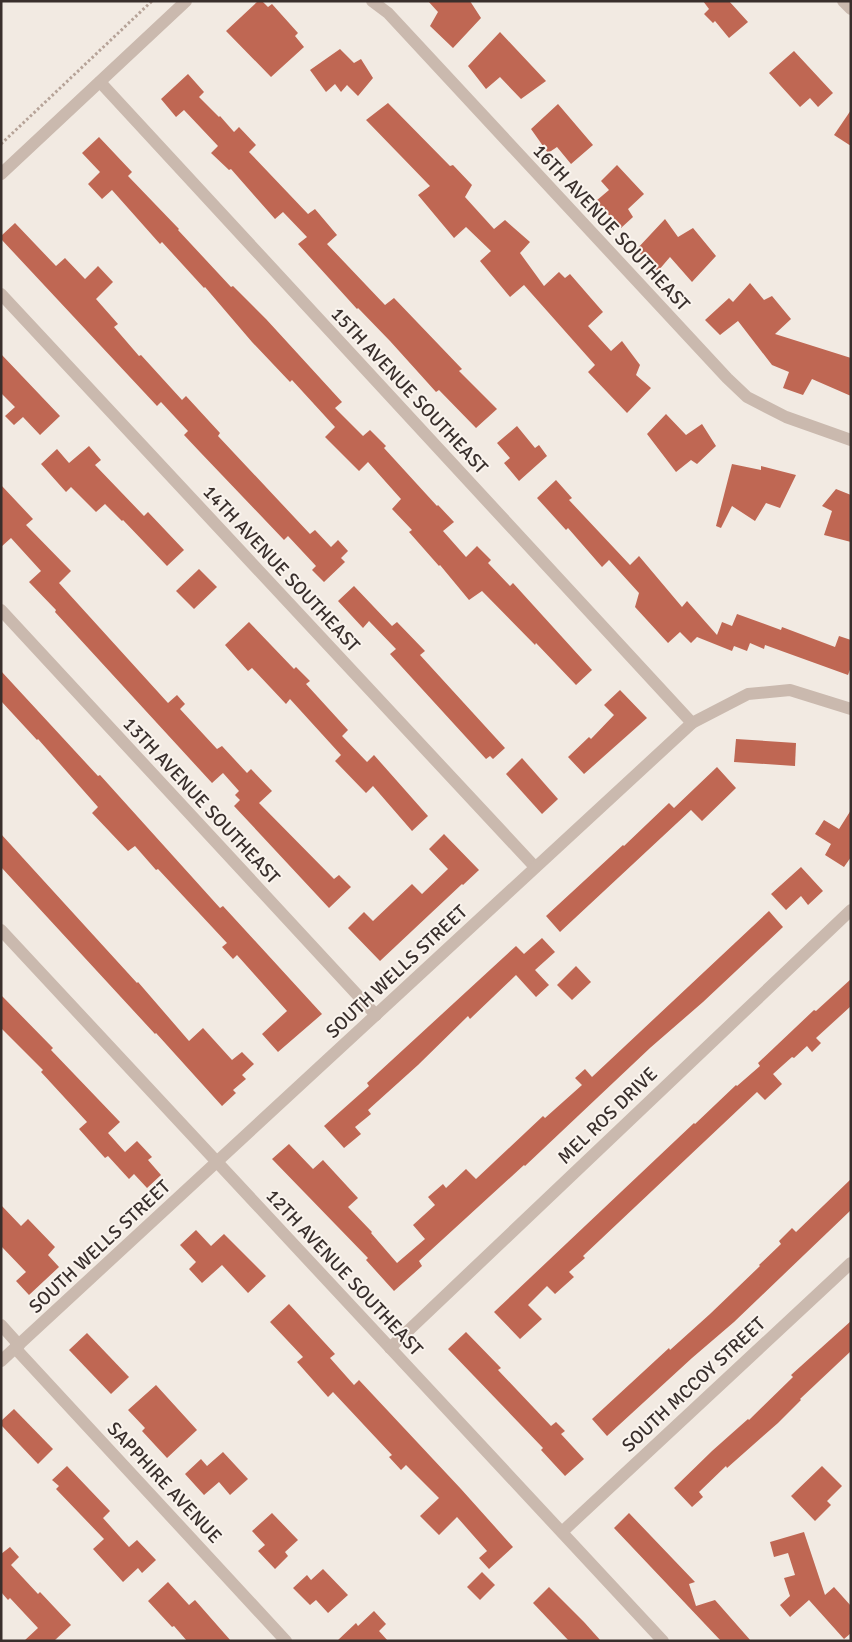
<svg xmlns="http://www.w3.org/2000/svg" width="852" height="1642" font-family="Signika,sans-serif">
	<style>
		.building { fill: #bf6753 }
		.lines { fill: none; stroke-linecap: round; stroke-linejoin: round }
		.path { stroke: #b6a398; stroke-width: 3; stroke-dasharray: 2.5 2.5; stroke-linecap: butt }
		.minor { stroke: #cab9ae; stroke-width: 12 }
		.tertiary { stroke: #cab9ae; stroke-width: 12 }
		.labels { text-anchor: middle; stroke-width: 4; stroke-linejoin: round; paint-order: stroke }
		.street-label { font-size: 19px; fill: #392f2c; stroke: #faf4ee }
	</style>
	<rect width="100%" height="100%" fill="#f2eae2"/>
	<g class="building">
		<path d="M258 1H262L268 7 272 4 298 33 295 36 304 47 271 77 226 31Z"/>
		<path d="M428 1H470L481 18 453 48 430 26 438 12Z"/>
		<path d="M703 1H729L748 22 729 38 715 21 713 23 704 14 709 9Z"/>
		<path d="M500 32 546 81 521 99 500 77 486 89 468 66Z"/>
		<path d="M340 49 354 63 361 59 373 78 358 96 347 85 341 92 335 84 326 92 310 70Z"/>
		<path d="M794 51 833 93 818 107 810 98 800 107 769 73Z"/>
		<path d="M188 74 204 92 199 97 219 117 220 116 234 132 239 127 256 145 249 152 308 214 315 209 337 235 327 244 385 305 394 298 462 369 459 371 497 409 476 428 439 390 436 392 390 341 358 308 357 309 298 244 307 237 283 212 275 219 231 169 229 170 211 153 218 146 184 110 176 117 161 99Z"/>
		<path d="M388 103 450 166 453 165 472 185 465 197 494 229 505 220 530 242 520 253 544 286 559 272 565 278 570 274 603 312 588 326 611 351 622 341 640 365 636 375 651 388 627 413 588 372 595 365 524 285 510 297 480 261 491 251 466 227 454 238 418 195 430 186 366 120Z"/>
		<path d="M558 104 593 145 571 164 557 147 548 153 531 129Z"/>
		<path d="M851 110V146L834 135Z"/>
		<path d="M99 137 132 172 128 176 179 229 178 230 231 287 233 286 266 319 342 402 335 408 363 436 370 430 386 446 384 448 437 506 438 505 454 522 443 531 466 557 477 546 491 560 488 563 510 586 513 583 592 670 576 685 536 643 535 645 482 591 469 600 440 565 439 566 409 532 412 530 392 509 401 499 368 462 359 471 325 437 335 427 292 380 290 382 252 342 205 287 204 288 162 242 160 244 112 190 102 199 88 184 100 172 82 153Z"/>
		<path d="M617 165 644 194 628 209 633 217 621 228 596 201 609 190 601 181Z"/>
		<path d="M665 219 678 237 693 228 716 256 692 282 670 257 658 271 636 250Z"/>
		<path d="M15 223 56 266 65 258 85 279 98 266 113 282 96 299 118 324 114 327 139 356 141 355 182 400 186 396 220 433 218 436 310 534 315 530 331 547 338 540 348 551 341 558 345 562 324 582 312 570 316 566 288 536 284 540 200 452 184 435 188 431 161 402 157 406 1 239V236Z"/>
		<path d="M750 283 764 300 772 296 791 319 775 334 851 358V396L812 379 803 395 783 388 789 372 772 365 738 321 720 335 705 320 729 298 733 302Z"/>
		<path d="M1 354 60 416 40 435 23 417 14 425 5 416 15 407 1 393Z"/>
		<path d="M666 414 686 435 702 424 716 446 697 464 691 460 676 472 647 434Z"/>
		<path d="M517 426 535 448 539 445 547 456 519 481 504 463 510 458 497 443Z"/>
		<path d="M89 446 101 460 95 465 144 516 148 512 184 550 167 566 123 520 122 521 105 504 96 512 71 487 66 492 41 464 57 449 69 463Z"/>
		<path d="M732 464 761 470V466L796 475 780 508 766 503 755 521 732 506 721 528 716 526Z"/>
		<path d="M556 480 572 498 569 500 630 565 639 556 682 607 687 601 717 635 722 622 732 626 737 614 781 630 782 627 835 647 839 636 851 640V667L848 675 765 645 764 649 750 643 747 651 734 646 732 651 697 637 691 643 680 632 668 643 635 607 639 593 609 560 602 567 568 528 566 530 537 498Z"/>
		<path d="M1 485 33 519 26 525 71 571 59 583 168 703 177 695 185 704 180 709 217 749 222 746 247 773 251 769 272 791 259 803 334 879 339 875 351 887 329 908 234 806 240 800 235 795 239 791 223 773 212 783 55 612 56 610 29 582 41 571 11 538 1 547Z"/>
		<path d="M836 489 851 495V542L824 535 832 511 822 506Z"/>
		<path d="M199 569 217 587 194 609 176 591Z"/>
		<path d="M354 586 392 626 397 622 425 651 420 655 505 748 493 759 490 756 486 759 390 654 396 649 369 621 363 628 338 601Z"/>
		<path d="M249 622 294 669 296 667 310 681 306 684 348 730 342 736 367 762 374 755 428 816 412 831 373 786 366 793 335 761 341 755 290 699 286 704 252 668 248 671 225 645Z"/>
		<path d="M1 671 98 776 100 775 220 908 223 906 322 1014 278 1052 262 1034 287 1011 237 955 233 959 222 947 227 943 158 869 156 870 135 846 128 851 92 813 98 807 38 739 37 740 1 701Z"/>
		<path d="M620 690 647 718 584 774 568 757 589 737 591 739 614 715 604 705Z"/>
		<path d="M736 739 796 743 795 766 734 762Z"/>
		<path d="M522 758 558 799 542 814 506 774Z"/>
		<path d="M717 767 736 788 702 821 691 810 560 932 546 916 623 845 624 846 669 803 674 808Z"/>
		<path d="M851 810V857L844 867 825 855 831 844 815 834 824 820 839 829Z"/>
		<path d="M1 834 137 983 138 982 189 1041 203 1028 232 1060 242 1052 254 1064 242 1075 246 1079 233 1090 236 1093 222 1106 156 1033 155 1034 1 867Z"/>
		<path d="M444 834 479 870 463 885 462 884 380 961 348 928 364 912 373 921 412 884 422 894 448 869 429 849Z"/>
		<path d="M801 867 823 891 808 905 801 896 786 910 771 894Z"/>
		<path d="M769 911 783 927 703 1002 650 1048 525 1166 524 1165 419 1261 422 1266 394 1291 366 1260 368 1258 272 1159 289 1144 313 1169 323 1160 358 1198 348 1207 372 1232 371 1233 397 1263 425 1239 413 1225 435 1205 428 1197 443 1184 446 1188 466 1169 476 1179 543 1116 545 1118 582 1085 575 1078 585 1069 592 1077Z"/>
		<path d="M542 938 555 952 535 970 549 985 536 997 516 975 470 1019 468 1016 418 1065 368 1110 371 1114 355 1127 361 1134 344 1148 324 1126 369 1086 367 1083 516 946 524 954Z"/>
		<path d="M576 966 591 982 572 1000 557 985Z"/>
		<path d="M851 979V1006L816 1038 821 1043 812 1052 807 1046 794 1058 792 1057 773 1074 782 1084 765 1100 757 1092 583 1256 585 1258 569 1272 574 1277 555 1294 547 1286 528 1305 542 1319 520 1339 494 1312 694 1123 695 1124 736 1085 737 1086 760 1066 758 1063 814 1010 816 1011Z"/>
		<path d="M1 995 53 1048 51 1050 120 1122 108 1133 125 1152 137 1141 152 1157 148 1160 161 1175 147 1188 134 1174 129 1179 108 1156 105 1158 79 1129 87 1122 41 1072 43 1070 1 1028Z"/>
		<path d="M851 1179V1210L734 1322 692 1358 607 1436 592 1419 669 1348 670 1350 710 1314 760 1266 759 1265 781 1244 779 1241 792 1228 796 1232Z"/>
		<path d="M1 1205 21 1226 28 1219 55 1247 48 1255 59 1267 29 1295 16 1281 26 1272 1 1246Z"/>
		<path d="M196 1230 211 1246 224 1234 266 1276 248 1293 222 1265 202 1283 189 1269 196 1262 180 1245Z"/>
		<path d="M289 1304 335 1354 330 1358 354 1385 359 1380 461 1489 513 1547 489 1569 479 1558 487 1551 457 1517 439 1535 420 1516 439 1498 406 1465 401 1470 389 1457 392 1455 333 1392 328 1397 297 1362 303 1357 270 1322Z"/>
		<path d="M851 1321V1351L800 1399 801 1400 778 1423 727 1468 726 1466 699 1492 703 1497 692 1507 674 1488 712 1451 748 1419 749 1420 793 1377 791 1375Z"/>
		<path d="M466 1332 501 1368 498 1370 551 1426 556 1422 565 1431 561 1434 584 1459 565 1476 541 1450 543 1448 448 1349Z"/>
		<path d="M87 1333 129 1377 111 1394 69 1350Z"/>
		<path d="M156 1385 197 1430 167 1458 142 1431 145 1428 128 1410Z"/>
		<path d="M14 1409 53 1449 38 1464 1 1425V1421Z"/>
		<path d="M223 1452 248 1479 230 1495 219 1482 204 1495 185 1474 201 1459 207 1466Z"/>
		<path d="M67 1466 110 1511 103 1518 129 1547 137 1540 156 1560 142 1573 138 1568 123 1582 93 1549 104 1539 56 1489 59 1486 52 1480Z"/>
		<path d="M822 1466 842 1486 827 1501 831 1505 815 1521 791 1496Z"/>
		<path d="M272 1513 298 1540 285 1552 288 1556 275 1569 258 1551 265 1545 252 1531Z"/>
		<path d="M629 1513 695 1582 689 1584 696 1606 715 1600 751 1641H721L614 1528Z"/>
		<path d="M804 1532 825 1595 834 1587 851 1606V1633L844 1639 809 1600 790 1617 780 1605 790 1596 784 1578 795 1575 788 1553 774 1557 770 1542Z"/>
		<path d="M10 1547 19 1557 11 1565 38 1594 40 1592 71 1625 54 1641H24L38 1628 10 1598 8 1600 1 1592V1554Z"/>
		<path d="M323 1569 348 1595 328 1613 316 1600 310 1605 293 1588 307 1575 311 1580Z"/>
		<path d="M482 1572 495 1585 480 1600 467 1587Z"/>
		<path d="M168 1582 189 1605 195 1600 231 1641H187L174 1626 172 1627 148 1601Z"/>
		<path d="M549 1587 584 1622 601 1641H569L533 1603Z"/>
		<path d="M374 1611 386 1624 379 1631 388 1641H337L356 1623 358 1626Z"/>
	</g>
	<g class="lines">
		<path class="path" d="M1 144 152 1"/>
		<g class="minor">
			<path d="M372 1 388 13 727 378 747 397 786 417 851 440"/>
			<path d="M843 1 851 9"/>
			<path d="M100 82 692 723"/>
			<path d="M1 294 535 867"/>
			<path d="M1 610 376 1015"/>
			<path d="M1 930 663 1641"/>
			<path d="M1 1325 19 1345"/>
			<path d="M15 1348 286 1641"/>
			<path d="M390 1348 851 910"/>
			<path d="M1 1361 692 723 748 694 790 690 851 709"/>
			<path d="M562 1532 851 1263"/>
		</g>
		<path class="tertiary" d="M1 174 186 1"/>
	</g>
	<g class="labels">
		<g class="street-label">
			<text transform="translate(612 227) rotate(47)" y="7">16TH AVENUE SOUTHEAST</text>
			<text transform="translate(410 390) rotate(47)" y="7">15TH AVENUE SOUTHEAST</text>
			<text transform="translate(282 568) rotate(47)" y="7">14TH AVENUE SOUTHEAST</text>
			<text transform="translate(202 800) rotate(47)" y="7">13TH AVENUE SOUTHEAST</text>
			<text transform="translate(396 971) rotate(-43)" y="7">SOUTH WELLS STREET</text>
			<text transform="translate(607 1115) rotate(-44)" y="7">MEL ROS DRIVE</text>
			<text transform="translate(99 1246) rotate(-43)" y="7">SOUTH WELLS STREET</text>
			<text transform="translate(345 1272) rotate(47)" y="7">12TH AVENUE SOUTHEAST</text>
			<text transform="translate(693 1384) rotate(-43)" y="7">SOUTH MCCOY STREET</text>
			<text transform="translate(165 1482) rotate(47)" y="7">SAPPHIRE AVENUE</text>
		</g>
	</g>
	<rect width="852" height="1642" fill="none" stroke="#392f2c" stroke-width="5"/>
</svg>
